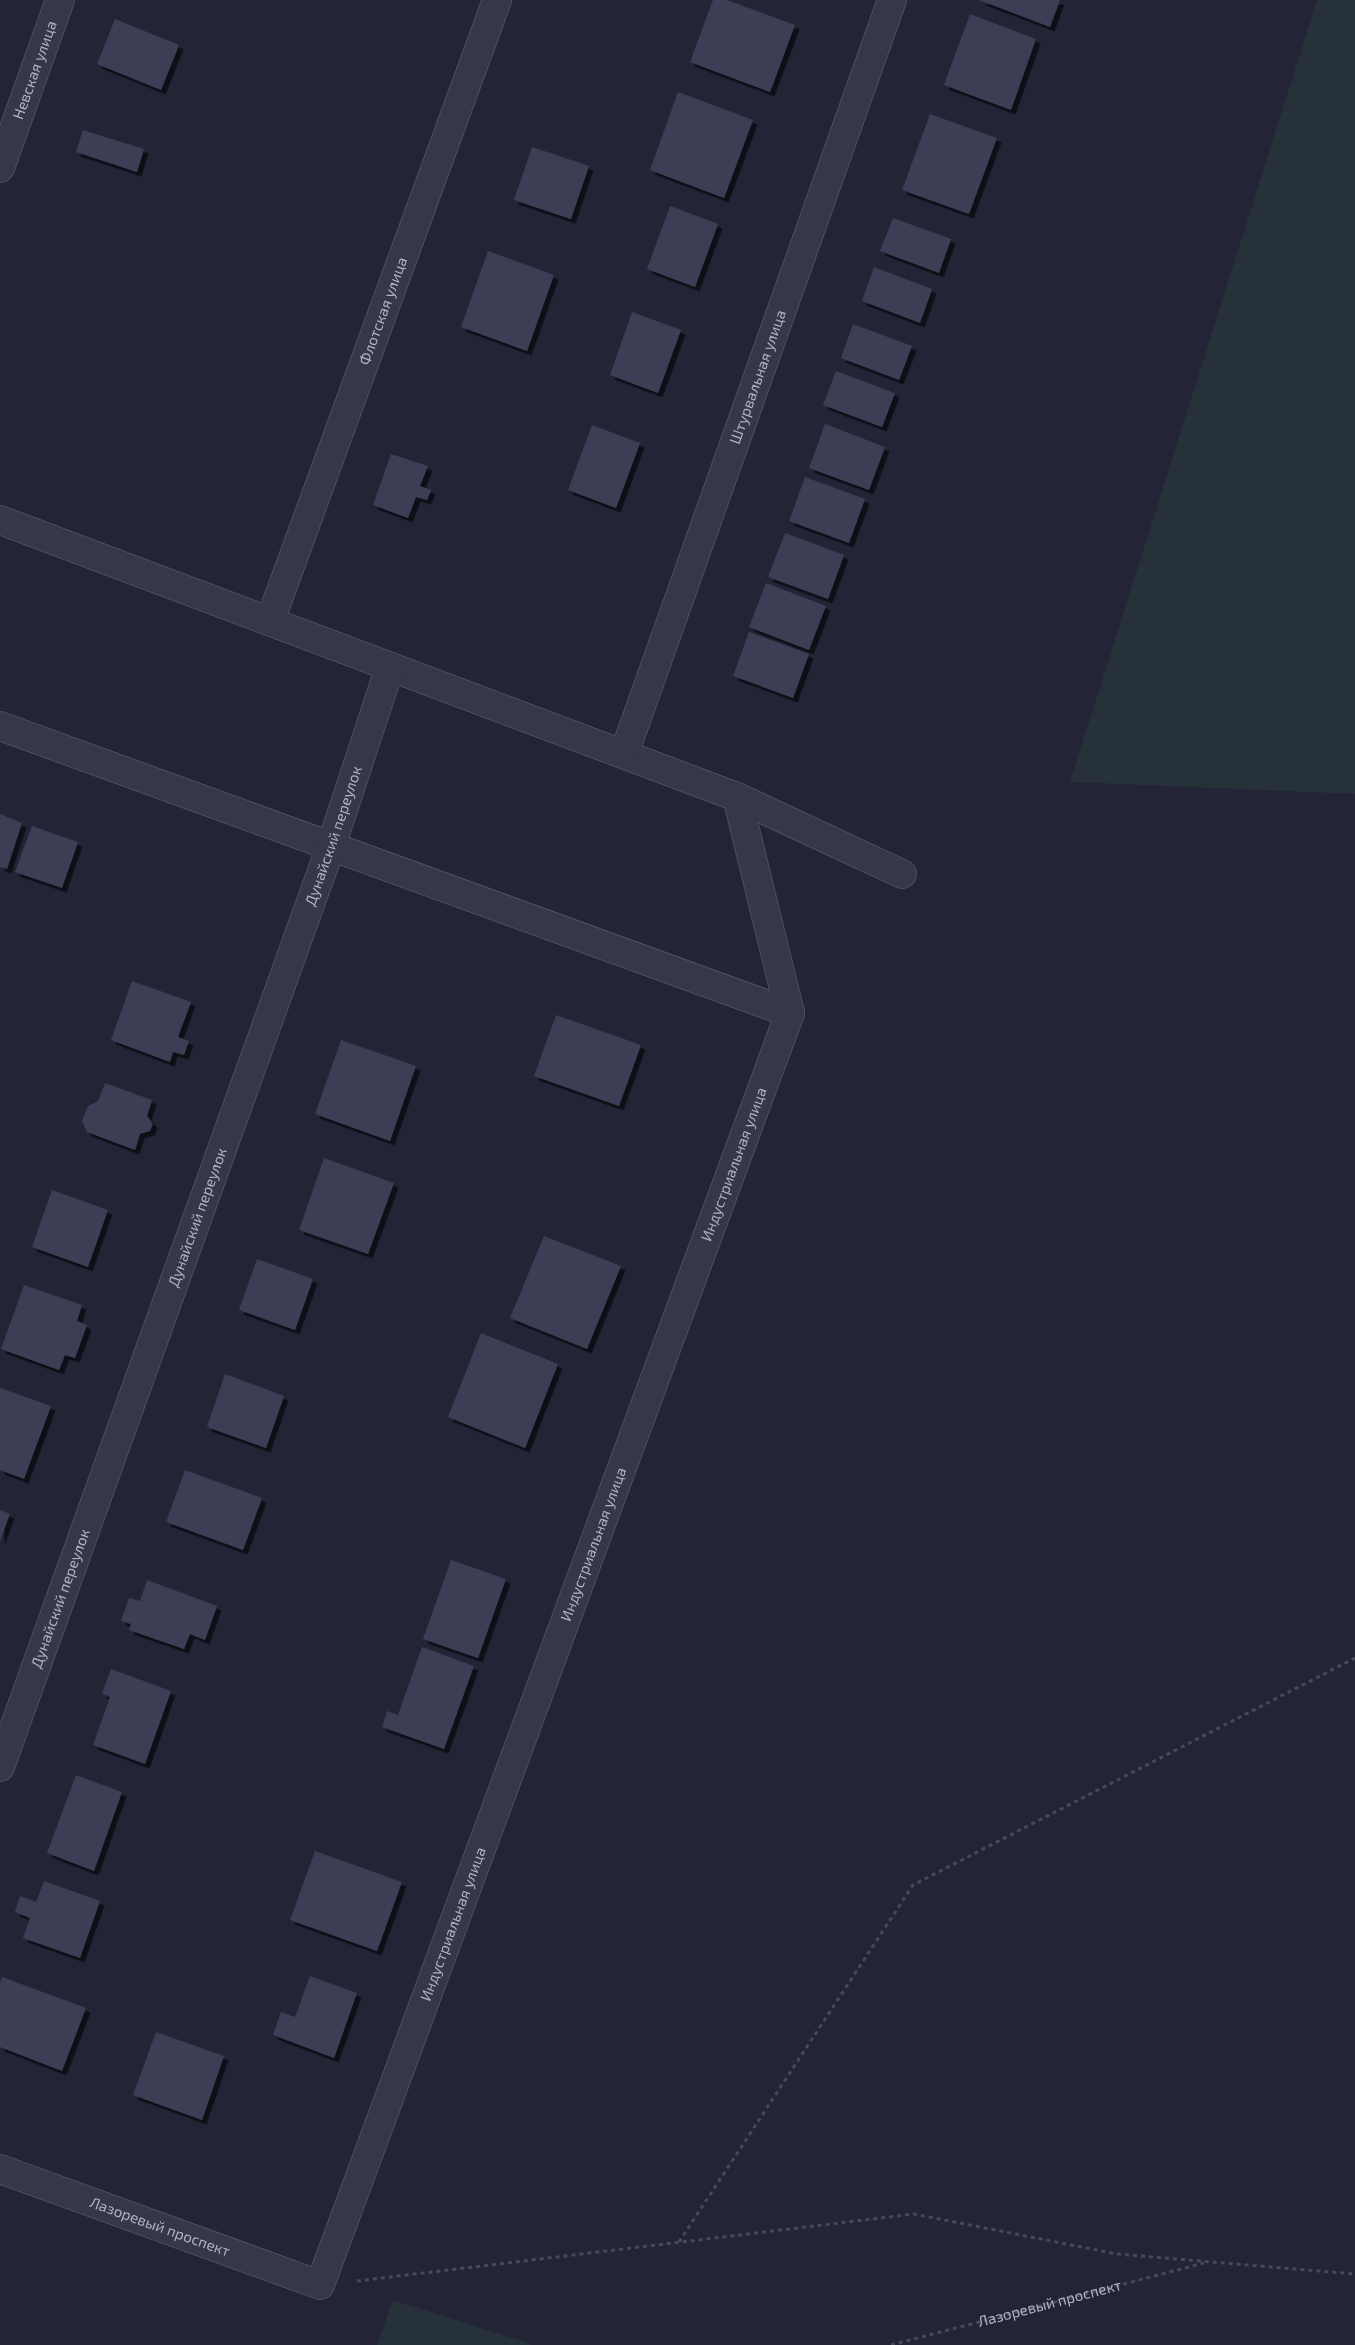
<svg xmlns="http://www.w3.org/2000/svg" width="1355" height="2345" font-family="'Exo 2',sans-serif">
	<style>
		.green { fill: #263139 }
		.building { fill: #3d3e54; filter: url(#shadow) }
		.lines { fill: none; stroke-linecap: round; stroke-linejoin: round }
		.minor-casing { stroke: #4e4f5f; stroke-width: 30 }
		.path { stroke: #434c55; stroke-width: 3; stroke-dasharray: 4 4; stroke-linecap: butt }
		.minor { stroke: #363747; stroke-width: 28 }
		.labels { text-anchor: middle; stroke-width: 4.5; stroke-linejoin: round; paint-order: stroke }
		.street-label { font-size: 15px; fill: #b1b2c3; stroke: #1c1d2c }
	</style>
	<defs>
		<filter id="shadow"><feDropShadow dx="4.5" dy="4.5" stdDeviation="0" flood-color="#0009"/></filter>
	</defs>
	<rect width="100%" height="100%" fill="#232436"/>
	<g class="green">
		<path d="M1317 0H1355V794L1070 782Z"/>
		<path d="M393 2300 525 2342 532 2345H377Z"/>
	</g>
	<g class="building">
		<path d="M713 0H727L795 25 770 92 690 62Z"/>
		<path d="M979 0H1060L1050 27Z"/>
		<path d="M970 14 1036 39 1011 110 944 85Z"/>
		<path d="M115 19 179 45 161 90 97 64Z"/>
		<path d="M678 92 753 120 724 198 650 170Z"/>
		<path d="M930 114 997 138 969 214 902 190Z"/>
		<path d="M83 130 144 149 137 172 76 152Z"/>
		<path d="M532 147 589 166 571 219 514 200Z"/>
		<path d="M670 206 718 224 695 287 647 269Z"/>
		<path d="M893 218 951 239 939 273 880 251Z"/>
		<path d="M488 251 554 275 527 351 461 327Z"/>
		<path d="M874 267 932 289 920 323 862 301Z"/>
		<path d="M632 312 681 330 658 393 610 375Z"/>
		<path d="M853 324 912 346 899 380 841 358Z"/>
		<path d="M836 371 895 393 882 427 823 405Z"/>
		<path d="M825 424 885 447 869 490 809 468Z"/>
		<path d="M592 425 640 443 616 508 568 490Z"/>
		<path d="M391 454 428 466 420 486 431 490 427 500 416 497 408 518 373 505Z"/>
		<path d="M805 477 865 499 849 543 789 521Z"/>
		<path d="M785 533 844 555 828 599 768 577Z"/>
		<path d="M766 583 826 606 809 650 749 627Z"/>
		<path d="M749 632 809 654 793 698 733 676Z"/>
		<path d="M0 814 22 823 7 869 0 867Z"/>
		<path d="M32 826 78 842 62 888 15 872Z"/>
		<path d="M132 981 191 1002 178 1037 189 1041 184 1055 173 1052 170 1062 111 1040Z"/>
		<path d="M556 1015 641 1045 619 1106 534 1076Z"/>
		<path d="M341 1040 416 1066 390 1141 315 1114Z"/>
		<path d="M105 1083 152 1100 147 1116 153 1124 150 1131 140 1134 135 1150 87 1132 82 1121 88 1106 98 1101Z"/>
		<path d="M324 1158 394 1183 368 1254 299 1230Z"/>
		<path d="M52 1190 108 1210 88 1267 32 1247Z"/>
		<path d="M544 1236 621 1266 587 1349 510 1318Z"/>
		<path d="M257 1259 313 1279 295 1330 239 1310Z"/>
		<path d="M24 1285 82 1305 77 1321 87 1325 75 1358 65 1355 59 1370 1 1349Z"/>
		<path d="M481 1333 558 1364 525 1448 448 1417Z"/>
		<path d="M225 1374 284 1396 266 1448 207 1427Z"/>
		<path d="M0 1388 51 1406 24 1479 0 1470Z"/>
		<path d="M185 1470 262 1498 243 1550 166 1522Z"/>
		<path d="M0 1510 10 1514 0 1541Z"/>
		<path d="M451 1560 506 1579 478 1658 423 1639Z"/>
		<path d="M147 1580 217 1606 205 1640 190 1634 184 1649 129 1630 131 1624 121 1621 129 1598 140 1601Z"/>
		<path d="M422 1647 474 1666 444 1749 382 1727 387 1711 398 1715Z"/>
		<path d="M111 1669 171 1691 145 1764 93 1745 110 1697 102 1694Z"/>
		<path d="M76 1775 122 1792 94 1871 47 1853Z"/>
		<path d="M315 1851 402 1882 377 1951 290 1920Z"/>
		<path d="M44 1881 100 1901 80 1958 23 1938 30 1918 15 1912 20 1896 36 1902Z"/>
		<path d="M310 1976 357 1993 334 2058 273 2035 281 2012 295 2017Z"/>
		<path d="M2 1977 86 2008 62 2071 0 2047V1983Z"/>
		<path d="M156 2032 224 2056 202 2120 133 2095Z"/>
	</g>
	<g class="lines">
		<g class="minor-casing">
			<g id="minor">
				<path id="s2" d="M0 168 60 0"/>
				<path d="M0 520 737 797 902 874"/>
				<path id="s3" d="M270 621 497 0"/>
				<path d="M0 726 790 1013"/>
				<path id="s4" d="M624 754 892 0"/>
				<path id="s5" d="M0 1767 331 846 390 667"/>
				<path id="s6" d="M0 2169 320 2285 790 1013 737 797"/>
			</g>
		</g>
		<g class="path">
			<path d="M679 2242 913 1885 1355 1658"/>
			<path d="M357 2281 914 2214 1117 2254 1355 2274"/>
			<path id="s1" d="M891 2345 1204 2263"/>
		</g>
		<use href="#minor" class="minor"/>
	</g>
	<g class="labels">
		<g class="street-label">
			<text dy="5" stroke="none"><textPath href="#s2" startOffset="104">Невская улица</textPath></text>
			<text dy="5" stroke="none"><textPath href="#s3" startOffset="330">Флотская улица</textPath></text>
			<text dy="5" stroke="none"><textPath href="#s4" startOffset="400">Штурвальная улица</textPath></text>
			<text dy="5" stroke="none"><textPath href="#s5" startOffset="989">Дунайский переулок</textPath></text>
			<text dy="5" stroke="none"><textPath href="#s6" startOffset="1535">Индустриальная улица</textPath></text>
			<text dy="5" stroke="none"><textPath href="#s5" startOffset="584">Дунайский переулок</textPath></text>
			<text dy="5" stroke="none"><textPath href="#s6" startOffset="1130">Индустриальная улица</textPath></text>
			<text dy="5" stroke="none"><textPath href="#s5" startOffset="179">Дунайский переулок</textPath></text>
			<text dy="5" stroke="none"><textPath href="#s6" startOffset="725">Индустриальная улица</textPath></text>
			<text dy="5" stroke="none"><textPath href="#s6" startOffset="170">Лазоревый проспект</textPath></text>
			<text dy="5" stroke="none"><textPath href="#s1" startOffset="164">Лазоревый проспект</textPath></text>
		</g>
	</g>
</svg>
